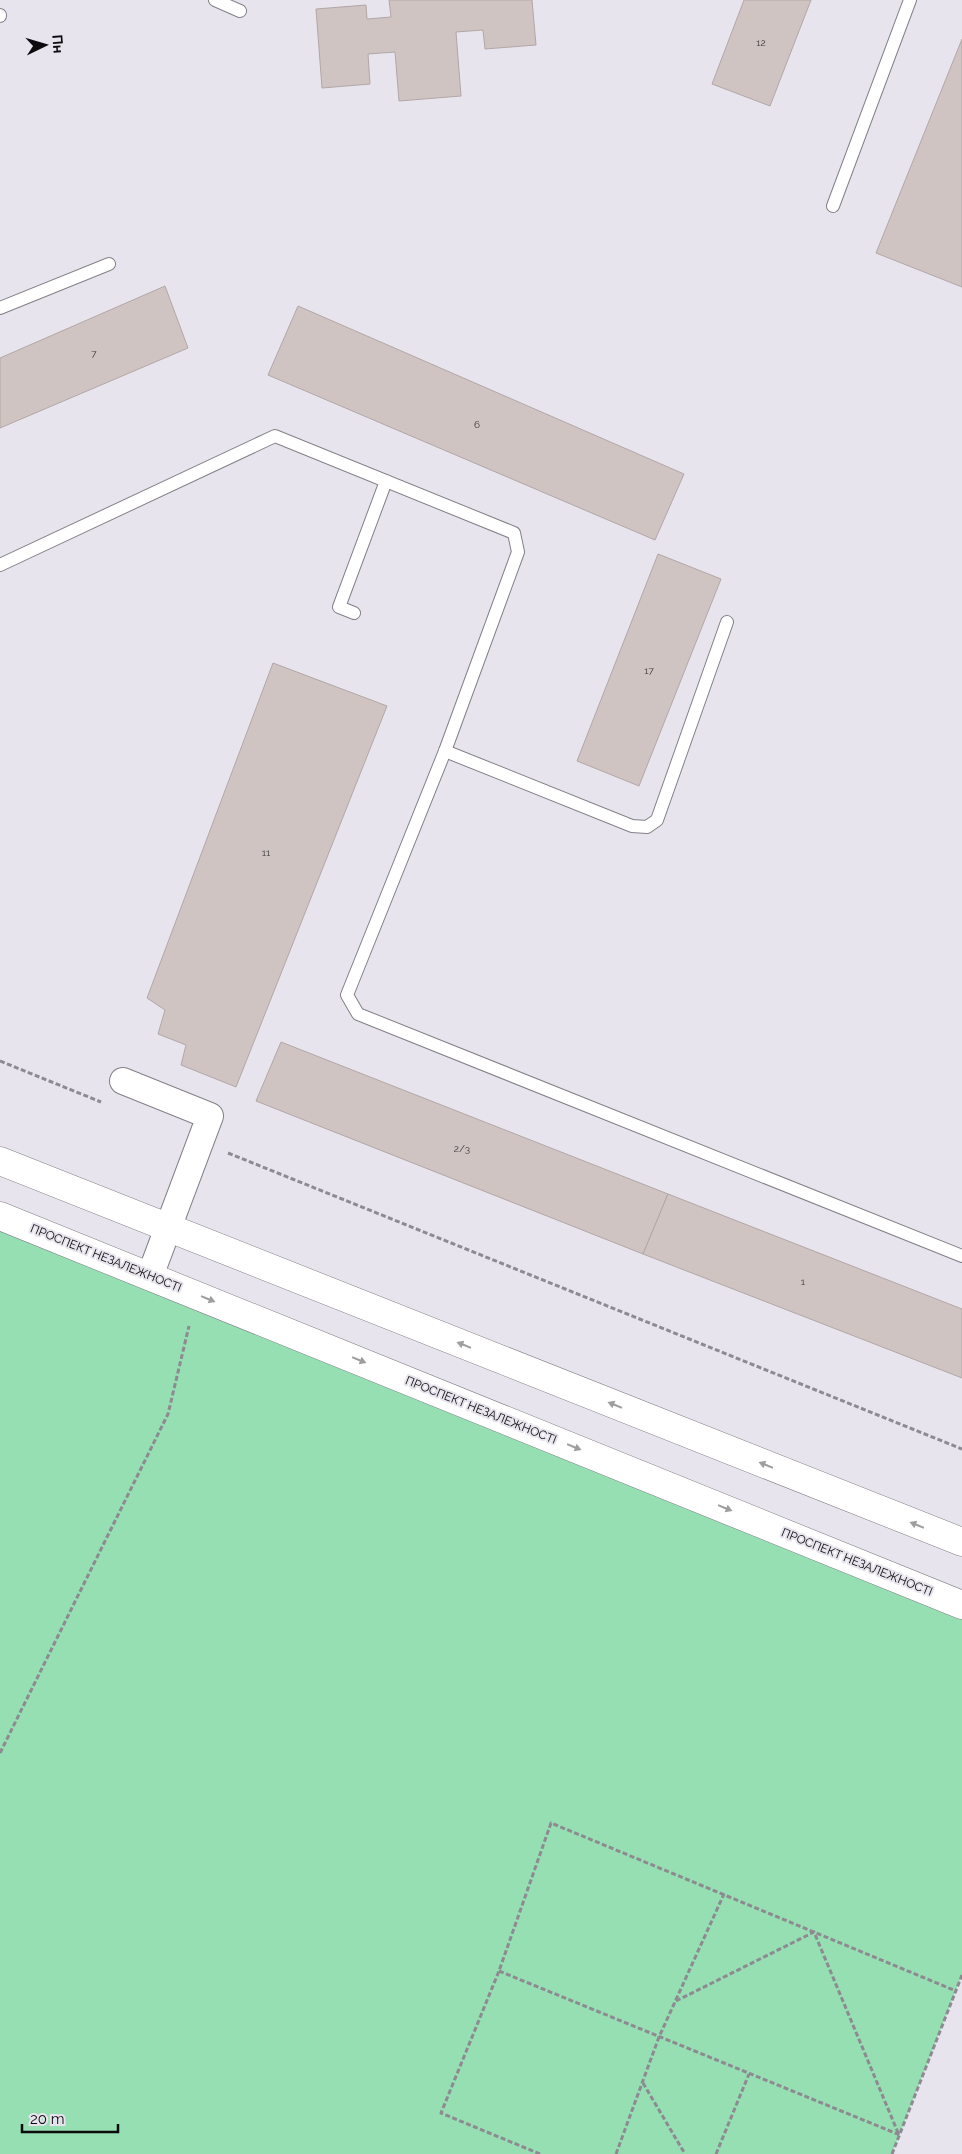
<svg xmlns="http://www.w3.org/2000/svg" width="962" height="2154" font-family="Raleway,sans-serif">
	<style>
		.green { fill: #96dfb3 }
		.building { fill: #d0c4c3; stroke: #b1a7a6 }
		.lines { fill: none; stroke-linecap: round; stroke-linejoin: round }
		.lane-casing { stroke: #838088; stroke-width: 14 }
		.street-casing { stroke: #838088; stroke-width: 28 }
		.secondary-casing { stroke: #838088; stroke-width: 29 }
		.path { stroke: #8d8a91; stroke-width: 3; stroke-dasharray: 5 2.5; stroke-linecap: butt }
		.lane { stroke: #fff; stroke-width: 12 }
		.street { stroke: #fff; stroke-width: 26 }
		.secondary { stroke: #fff; stroke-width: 28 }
		.oneway { fill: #9e9d9f }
		.labels { text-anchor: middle; stroke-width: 4; stroke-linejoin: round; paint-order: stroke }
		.number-label { font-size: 10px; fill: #3d393b }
		.street-label { font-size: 12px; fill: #0c0b0e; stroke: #e8e4ed }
	</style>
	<rect width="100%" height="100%" fill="#e8e4ed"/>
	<path class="green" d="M0 1226 962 1606V1975L892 2154H0Z"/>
	<g class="building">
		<path d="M389 0H532L536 45 485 49 483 30 456 32 461 96 399 101 395 52 368 54 370 84 322 88 316 9 366 5 367 19 391 17Z"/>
		<path d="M744 0H811L770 106 712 84Z"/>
		<path d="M962 39V287L876 253Z"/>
		<path d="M165 286 188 348 0 428V358Z"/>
		<path d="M298 306 684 474 655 540 268 375Z"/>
		<path d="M658 554 721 579 639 786 577 761Z"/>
		<path d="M273 663 387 706 236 1087 181 1065 186 1045 158 1034 165 1010 147 998Z"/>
		<path d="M281 1042 668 1194 643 1254 256 1101Z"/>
		<path d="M668 1194 962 1309V1378L643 1254Z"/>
	</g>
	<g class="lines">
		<g class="lane-casing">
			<g id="lane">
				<path d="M215 0 240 11"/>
				<path d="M0 16V15"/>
				<path d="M833 206 910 0"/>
				<path d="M0 308 109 264"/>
				<path d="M0 565 275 436 514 533 518 552 445 751 347 995 358 1014 962 1256"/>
				<path d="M354 613 339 607 386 481"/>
				<path d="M445 751 632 826 647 827 657 820 727 622"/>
			</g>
		</g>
		<g class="street-casing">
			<path id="street" d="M123 1081 210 1116 150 1276"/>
		</g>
		<g class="secondary-casing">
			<g id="secondary">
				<path d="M0 1161 962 1542"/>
				<path d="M0 1216 962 1605"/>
			</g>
		</g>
		<g class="path">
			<path d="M0 1061 101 1102"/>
			<path d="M228 1153 962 1449"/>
			<path d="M0 1753 168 1414 189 1326"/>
			<path d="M499 1971 900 2135"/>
			<path d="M676 2001 814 1932 899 2135"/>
			<path d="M643 2083 685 2154"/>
			<path d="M540 2154 441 2113 499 1971 551 1823 956 1991"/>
			<path d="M616 2154 659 2037 724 1894"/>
			<path d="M716 2154 749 2074"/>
			<path d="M892 2154 962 1975"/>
		</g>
		<use href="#lane" class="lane"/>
		<use href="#street" class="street"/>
		<use href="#secondary" class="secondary"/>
	</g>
	<defs><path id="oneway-solid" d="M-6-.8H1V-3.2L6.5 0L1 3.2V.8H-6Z" transform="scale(1.25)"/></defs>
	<g class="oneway">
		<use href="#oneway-solid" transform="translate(208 1299) rotate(22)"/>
		<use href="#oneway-solid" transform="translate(464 1345) rotate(-158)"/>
		<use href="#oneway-solid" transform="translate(359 1360) rotate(22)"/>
		<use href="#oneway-solid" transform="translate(615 1405) rotate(-158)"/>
		<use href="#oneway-solid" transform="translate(574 1447) rotate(22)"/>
		<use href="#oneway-solid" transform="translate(766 1465) rotate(-158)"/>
		<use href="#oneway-solid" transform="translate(725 1508) rotate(22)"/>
		<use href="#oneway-solid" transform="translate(917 1525) rotate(-158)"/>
	</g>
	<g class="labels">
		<g class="number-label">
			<text x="761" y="46">12</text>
			<text x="94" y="357">7</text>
			<text x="477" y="428">6</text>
			<text x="649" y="674">17</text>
			<text x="266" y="856">11</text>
			<text x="462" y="1152">2/3</text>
			<text x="803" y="1285">1</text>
		</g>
		<g class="street-label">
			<text transform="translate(106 1258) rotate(22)" y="4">ПРОСПЕКТ НЕЗАЛЕЖНОСТІ</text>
			<text transform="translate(481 1410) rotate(22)" y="4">ПРОСПЕКТ НЕЗАЛЕЖНОСТІ</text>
			<text transform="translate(857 1562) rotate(22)" y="4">ПРОСПЕКТ НЕЗАЛЕЖНОСТІ</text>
		</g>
	</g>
	<g transform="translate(45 45) rotate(85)" stroke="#e8e4ed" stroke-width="4" paint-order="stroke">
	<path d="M0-4L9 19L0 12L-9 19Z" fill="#0c0b0e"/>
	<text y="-8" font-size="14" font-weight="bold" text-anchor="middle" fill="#0c0b0e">Пн</text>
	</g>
	<path d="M22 2124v8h96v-8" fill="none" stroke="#0c0b0e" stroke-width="2.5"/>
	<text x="30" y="2124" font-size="15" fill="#0c0b0e" stroke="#e8e4ed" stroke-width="4" paint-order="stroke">20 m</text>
</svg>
